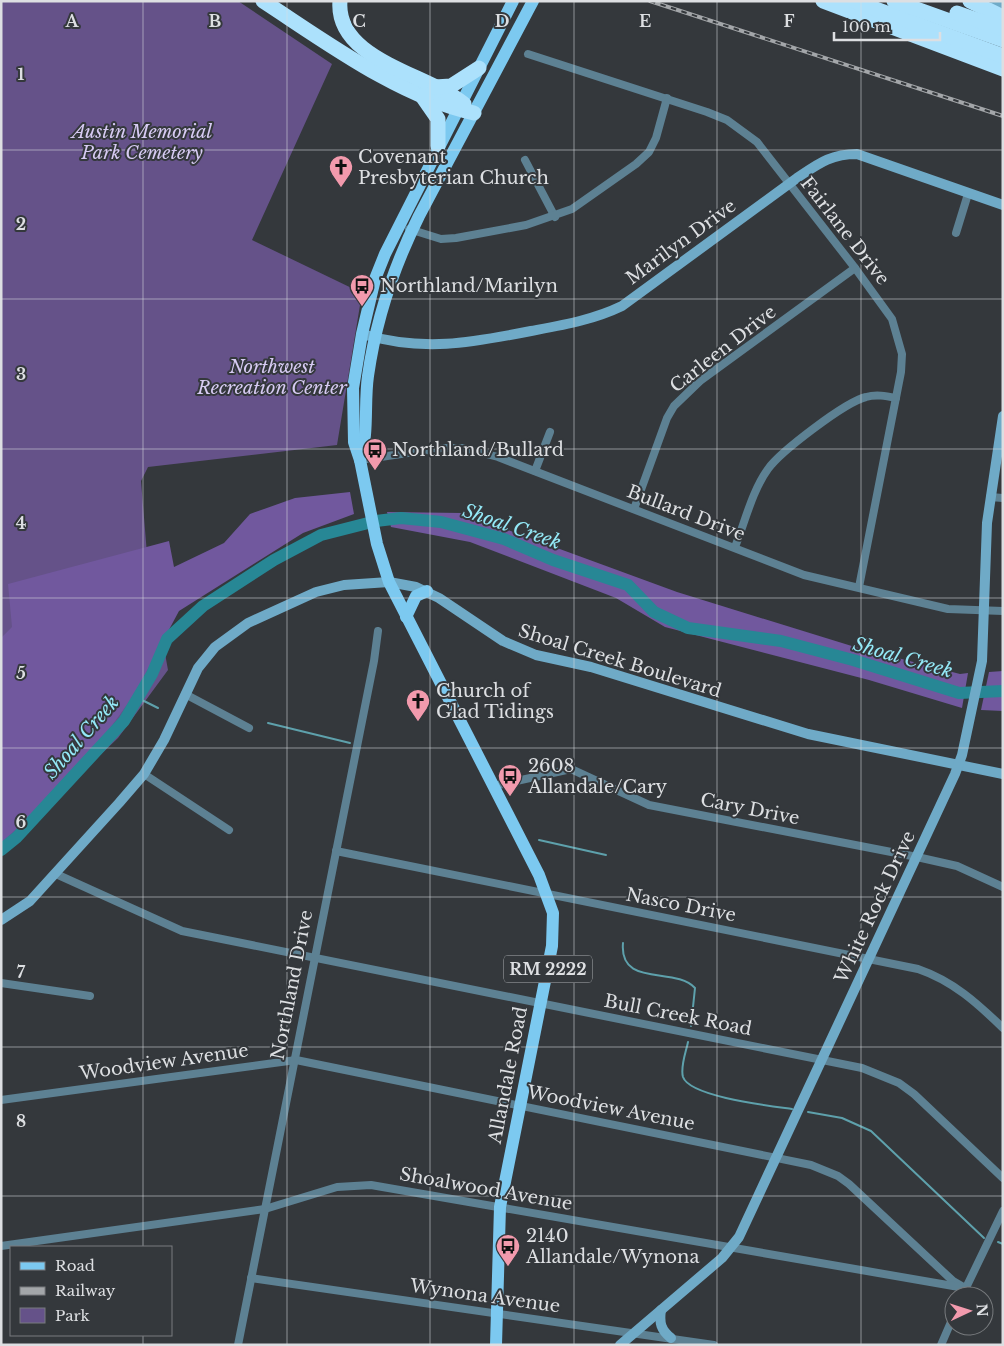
<svg xmlns="http://www.w3.org/2000/svg" width="1004" height="1346" font-family="'Libre Baskerville',serif">
	<style>
		.green { fill: #655289 }
		.forest { fill: #71589e }
		.lines { fill: none; stroke-linecap: round; stroke-linejoin: round }
		.stream { stroke: #5ea1ac; stroke-width: 2 }
		.river { stroke: #278795; stroke-width: 12 }
		.street { stroke: #5d8193; stroke-width: 8 }
		.secondary { stroke: #6faac7; stroke-width: 10 }
		.primary { stroke: #7cc9f0; stroke-width: 12 }
		.highway { stroke: #ace1fc; stroke-width: 15 }
		.rail-casing { stroke: #a3a6a9; stroke-width: 4 }
		.rail { stroke: #34383c; stroke-width: 2; stroke-dasharray: 5.5; stroke-linecap: butt }
		.grid { fill: none; stroke: #dddfe2; stroke-width: 1; stroke-opacity: 0.55 }
		.labels { text-anchor: middle; stroke-width: 4; stroke-linejoin: round; paint-order: stroke }
		.shield { fill: #34383c; stroke: #aaadb0; stroke-width: 1 }
		.shield-label { font-size: 16px; font-weight: bold; fill: #dddfe2 }
		.park-label { font-size: 18px; font-style: italic; fill: #d7cbf3; stroke: #34383c }
		.poi-label { font-size: 18px; fill: #dddfe2; stroke: #34383c; text-anchor: start }
		.street-label { font-size: 18px; fill: #dddfe2; stroke: #34383c }
		.water-label { font-size: 19px; font-style: italic; fill: #94e9f7; stroke: #34383c }
		.grid-label { font-size: 16px; text-anchor: middle; font-weight: bold; fill: #dddfe2; stroke: #34383c; stroke-width: 4; stroke-linejoin: round; paint-order: stroke }
	</style>
	<rect width="100%" height="100%" fill="#34383c"/>
	<path class="green" d="M1 1H238L332 64 252 240 362 293 337 445 148 467 141 481 147 554 168 670 118 738 1 850Z"/>
	<g class="forest">
		<path d="M350 492 354 514 303 533 179 611 134 695 77 774 1 843V638L12 627 8 584 169 541 174 567 224 543 250 514 295 498Z"/>
		<path d="M387 512 462 513 677 592 855 647 960 674 968 673 962 708 869 680 665 627 616 598 470 542 391 527Z"/>
		<path d="M1003 671V711L981 710 989 672Z"/>
	</g>
	<g class="lines">
		<g class="stream">
			<path d="M138 698 158 708"/>
			<path d="M268 723 350 743"/>
			<path d="M539 840 606 855"/>
			<path d="M623 943C619 988 675 966 695 988L691 1026"/>
			<path d="M688 1042C686 1052 680 1067 683 1077 690 1097 771 1106 792 1109"/>
			<path d="M808 1112 842 1118 871 1131 984 1238"/>
			<path d="M998 1242 1003 1244"/>
		</g>
		<path class="river" d="M1 850 17 837 124 721 152 674 167 639 203 606 274 560 321 535 376 521 401 518 441 522 504 539 553 560 628 585 654 612 688 628 781 641 853 660 959 693 1003 691"/>
		<g class="street">
			<path d="M528 54 707 112 727 120 757 142 855 268 892 319 902 354 901 372 859 587"/>
			<path d="M525 160 555 217"/>
			<path d="M409 229 441 239 456 238 526 225 572 209 636 164 649 152 656 138 667 98"/>
			<path d="M956 233 968 194"/>
			<path d="M360 460 442 448H463L498 457 804 575 948 609 1003 611"/>
			<path d="M535 471 550 432"/>
			<path d="M990 497 1003 498"/>
			<path d="M634 509 667 418 674 406 700 381 855 268"/>
			<path d="M735 547C745 522 752 491 768 469 780 452 845 402 866 397 876 394 886 396 896 398"/>
			<path d="M185 694 249 728"/>
			<path d="M144 774 229 830"/>
			<path d="M494 786 571 769 649 805 917 857 957 866 1003 887"/>
			<path d="M336 851 918 969C953 981 977 1003 1003 1028"/>
			<path d="M56 874 182 931 862 1068 899 1083 914 1094 1003 1178"/>
			<path d="M1 983 90 996"/>
			<path d="M1 1100 296 1060 811 1165 838 1176 849 1184 953 1281 965 1288"/>
			<path d="M1 1246 265 1209 337 1187 371 1185 959 1287"/>
			<path d="M251 1278 714 1345"/>
			<path d="M962 1296 1003 1211"/>
			<path d="M238 1345 374 661 378 631"/>
			<path d="M941 1345 954 1315"/>
		</g>
		<g class="secondary">
			<path d="M995 1 1003 4"/>
			<path d="M362 334C423 352 470 343 531 331 563 325 593 320 622 306L797 178C818 164 830 154 857 154L1003 205"/>
			<path d="M1 920 30 901 119 803 144 774 164 740 198 668 215 647 248 623 316 592 344 585 389 582 416 587 439 598 503 641 536 655 591 667 808 734 1003 774"/>
			<path d="M661 1310C659 1323 661 1330 671 1338"/>
			<path d="M620 1345 722 1258 739 1237 955 774 962 755 982 661 987 523 1003 416"/>
		</g>
		<g class="primary">
			<path d="M360 460C369 433 364 404 368 376 376 319 393 268 419 216L533 1"/>
			<path d="M406 617 416 596 427 591"/>
			<path d="M496 1345 500 1207 552 946 553 913 539 875 389 582 377 544 360 460 354 442 353 388 362 334 375 279 385 254 513 1"/>
		</g>
		<g class="highway">
			<path d="M263 1C326 42 400 97 474 113"/>
			<path d="M340 1C335 60 428 74 464 104"/>
			<path d="M823 1 1003 69"/>
			<path d="M854 1 1003 56"/>
			<path d="M894 1 1003 40"/>
			<path d="M970 1 1003 17"/>
			<path d="M957 13 1003 29"/>
			<path d="M435 87 451 86 479 68"/>
			<path d="M422 96 438 119V146"/>
		</g>
		<g class="rail-casing">
			<path id="rail" d="M650 1 1003 116"/>
		</g>
		<use href="#rail" class="rail"/>
	</g>
	<path class="grid" d="M143 1V1247M287 1V1345M430 1V1345M574 1V1345M717 1V1345M861 1V1345M1 150H1003M1 299H1003M1 449H1003M1 598H1003M1 748H1003M1 897H1003M1 1047H1003M1 1196H1003M143 1335V1345"/>
	<defs>
		<g id="church-pin" transform="scale(1.25)"><path d="M0 17L-7.5 6A9.5 9.5 0 1 1 7.5 6Z" fill="#f29aad" stroke="#34383c"/><path d="M-1.2-6h2.4v3.5h3.3v2.4h-3.3V6h-2.4V-.1h-3.3v-2.4h3.3Z" fill="#111"/></g>
		<g id="bus-pin" transform="scale(1.25)"><path d="M0 17L-7.5 6A9.5 9.5 0 1 1 7.5 6Z" fill="#f29aad" stroke="#34383c"/><path d="M-5-6H5V4H4V6H2V4H-2V6H-4V4H-5ZM-3.5-4V0h7V-4ZM-3.5 1.2v1.5H-2V1.2ZM2 1.2v1.5H3.5V1.2Z" fill="#111"/></g>
	</defs>
	<g fill-rule="evenodd">
		<use href="#church-pin" x="341" y="167"/>
		<use href="#bus-pin" x="362" y="286"/>
		<use href="#bus-pin" x="375" y="450"/>
		<use href="#church-pin" x="418" y="701"/>
		<use href="#bus-pin" x="510" y="776"/>
		<use href="#bus-pin" x="508" y="1246"/>
	</g>
	<g class="labels">
		<rect class="shield" x="504" y="955.5" width="88" height="27" rx="4"/>
		<g class="shield-label">
			<text x="548" y="975">RM 2222</text>
		</g>
		<g class="park-label">
			<text x="142" y="138">Austin Memorial<tspan x="142" dy="21">Park Cemetery</tspan></text>
			<text x="272" y="373">Northwest<tspan x="272" dy="21">Recreation Center</tspan></text>
		</g>
		<g class="poi-label">
			<text x="358" y="163">Covenant<tspan x="358" dy="21">Presbyterian Church</tspan></text>
			<text x="380" y="292">Northland/Marilyn</text>
			<text x="392" y="456">Northland/Bullard</text>
			<text x="436" y="697">Church of<tspan x="436" dy="21">Glad Tidings</tspan></text>
			<text x="528" y="772">2608<tspan x="528" dy="21">Allandale/Cary</tspan></text>
			<text x="526" y="1242">2140<tspan x="526" dy="21">Allandale/Wynona</tspan></text>
		</g>
		<g class="street-label">
			<text transform="translate(845 231) rotate(52)" y="6">Fairlane Drive</text>
			<text transform="translate(681 242) rotate(-36)" y="6">Marilyn Drive</text>
			<text transform="translate(723 349) rotate(-38)" y="6">Carleen Drive</text>
			<text transform="translate(686 513) rotate(21)" y="6">Bullard Drive</text>
			<text transform="translate(620 661) rotate(17)" y="6">Shoal Creek Boulevard</text>
			<text transform="translate(750 809) rotate(11)" y="6">Cary Drive</text>
			<text transform="translate(681 905) rotate(11)" y="6">Nasco Drive</text>
			<text transform="translate(875 907) rotate(-65)" y="6">White Rock Drive</text>
			<text transform="translate(292 985) rotate(-79)" y="6">Northland Drive</text>
			<text transform="translate(678 1015) rotate(11)" y="6">Bull Creek Road</text>
			<text transform="translate(164 1062) rotate(-8)" y="6">Woodview Avenue</text>
			<text transform="translate(508 1075) rotate(-79)" y="6">Allandale Road</text>
			<text transform="translate(611 1108) rotate(11)" y="6">Woodview Avenue</text>
			<text transform="translate(486 1189) rotate(10)" y="6">Shoalwood Avenue</text>
			<text transform="translate(485 1296) rotate(8)" y="6">Wynona Avenue</text>
		</g>
		<g class="water-label">
			<text transform="translate(512 526) rotate(19)" y="7">Shoal Creek</text>
			<text transform="translate(903 657) rotate(16)" y="7">Shoal Creek</text>
			<text transform="translate(81 737) rotate(-49)" y="7">Shoal Creek</text>
		</g>
	</g>
	<g class="grid-label">
		<text x="72" y="27">A</text>
		<text x="215" y="27">B</text>
		<text x="359" y="27">C</text>
		<text x="502" y="27">D</text>
		<text x="645" y="27">E</text>
		<text x="789" y="27">F</text>
		<text x="21" y="80">1</text>
		<text x="21" y="230">2</text>
		<text x="21" y="380">3</text>
		<text x="21" y="529">4</text>
		<text x="21" y="679">5</text>
		<text x="21" y="828">6</text>
		<text x="21" y="978">7</text>
		<text x="21" y="1127">8</text>
	</g>
	<rect width="1004" height="1346" fill="none" stroke="#dddfe2" stroke-width="5"/>
	<rect x="10" y="1246" width="162" height="90" fill="#34383c" stroke="#787b7e"/>
	<rect x="20" y="1262" width="25" height="8" fill="#7cc9f0" stroke="#787b7e"/>
	<text x="55" y="1271" font-size="15" fill="#dddfe2">Road</text>
	<rect x="20" y="1287" width="25" height="8" fill="#a3a6a9" stroke="#787b7e"/>
	<text x="55" y="1296" font-size="15" fill="#dddfe2">Railway</text>
	<rect x="20" y="1308" width="25" height="15" fill="#655289" stroke="#787b7e"/>
	<text x="55" y="1321" font-size="15" fill="#dddfe2">Park</text>
	<g transform="translate(969 1311) rotate(86)"><circle r="24" fill="#34383c" stroke="#787b7e"/>
	<path d="M0-4L9 19L0 12L-9 19Z" fill="#f29aad"/>
	<text y="-8" font-size="14" font-weight="bold" text-anchor="middle" fill="#dddfe2">N</text>
	</g>
	<path d="M834 32v8h106v-8" fill="none" stroke="#dddfe2" stroke-width="2.5"/>
	<text x="842" y="32" font-size="15" fill="#dddfe2" stroke="#34383c" stroke-width="4" paint-order="stroke">100 m</text>
</svg>
